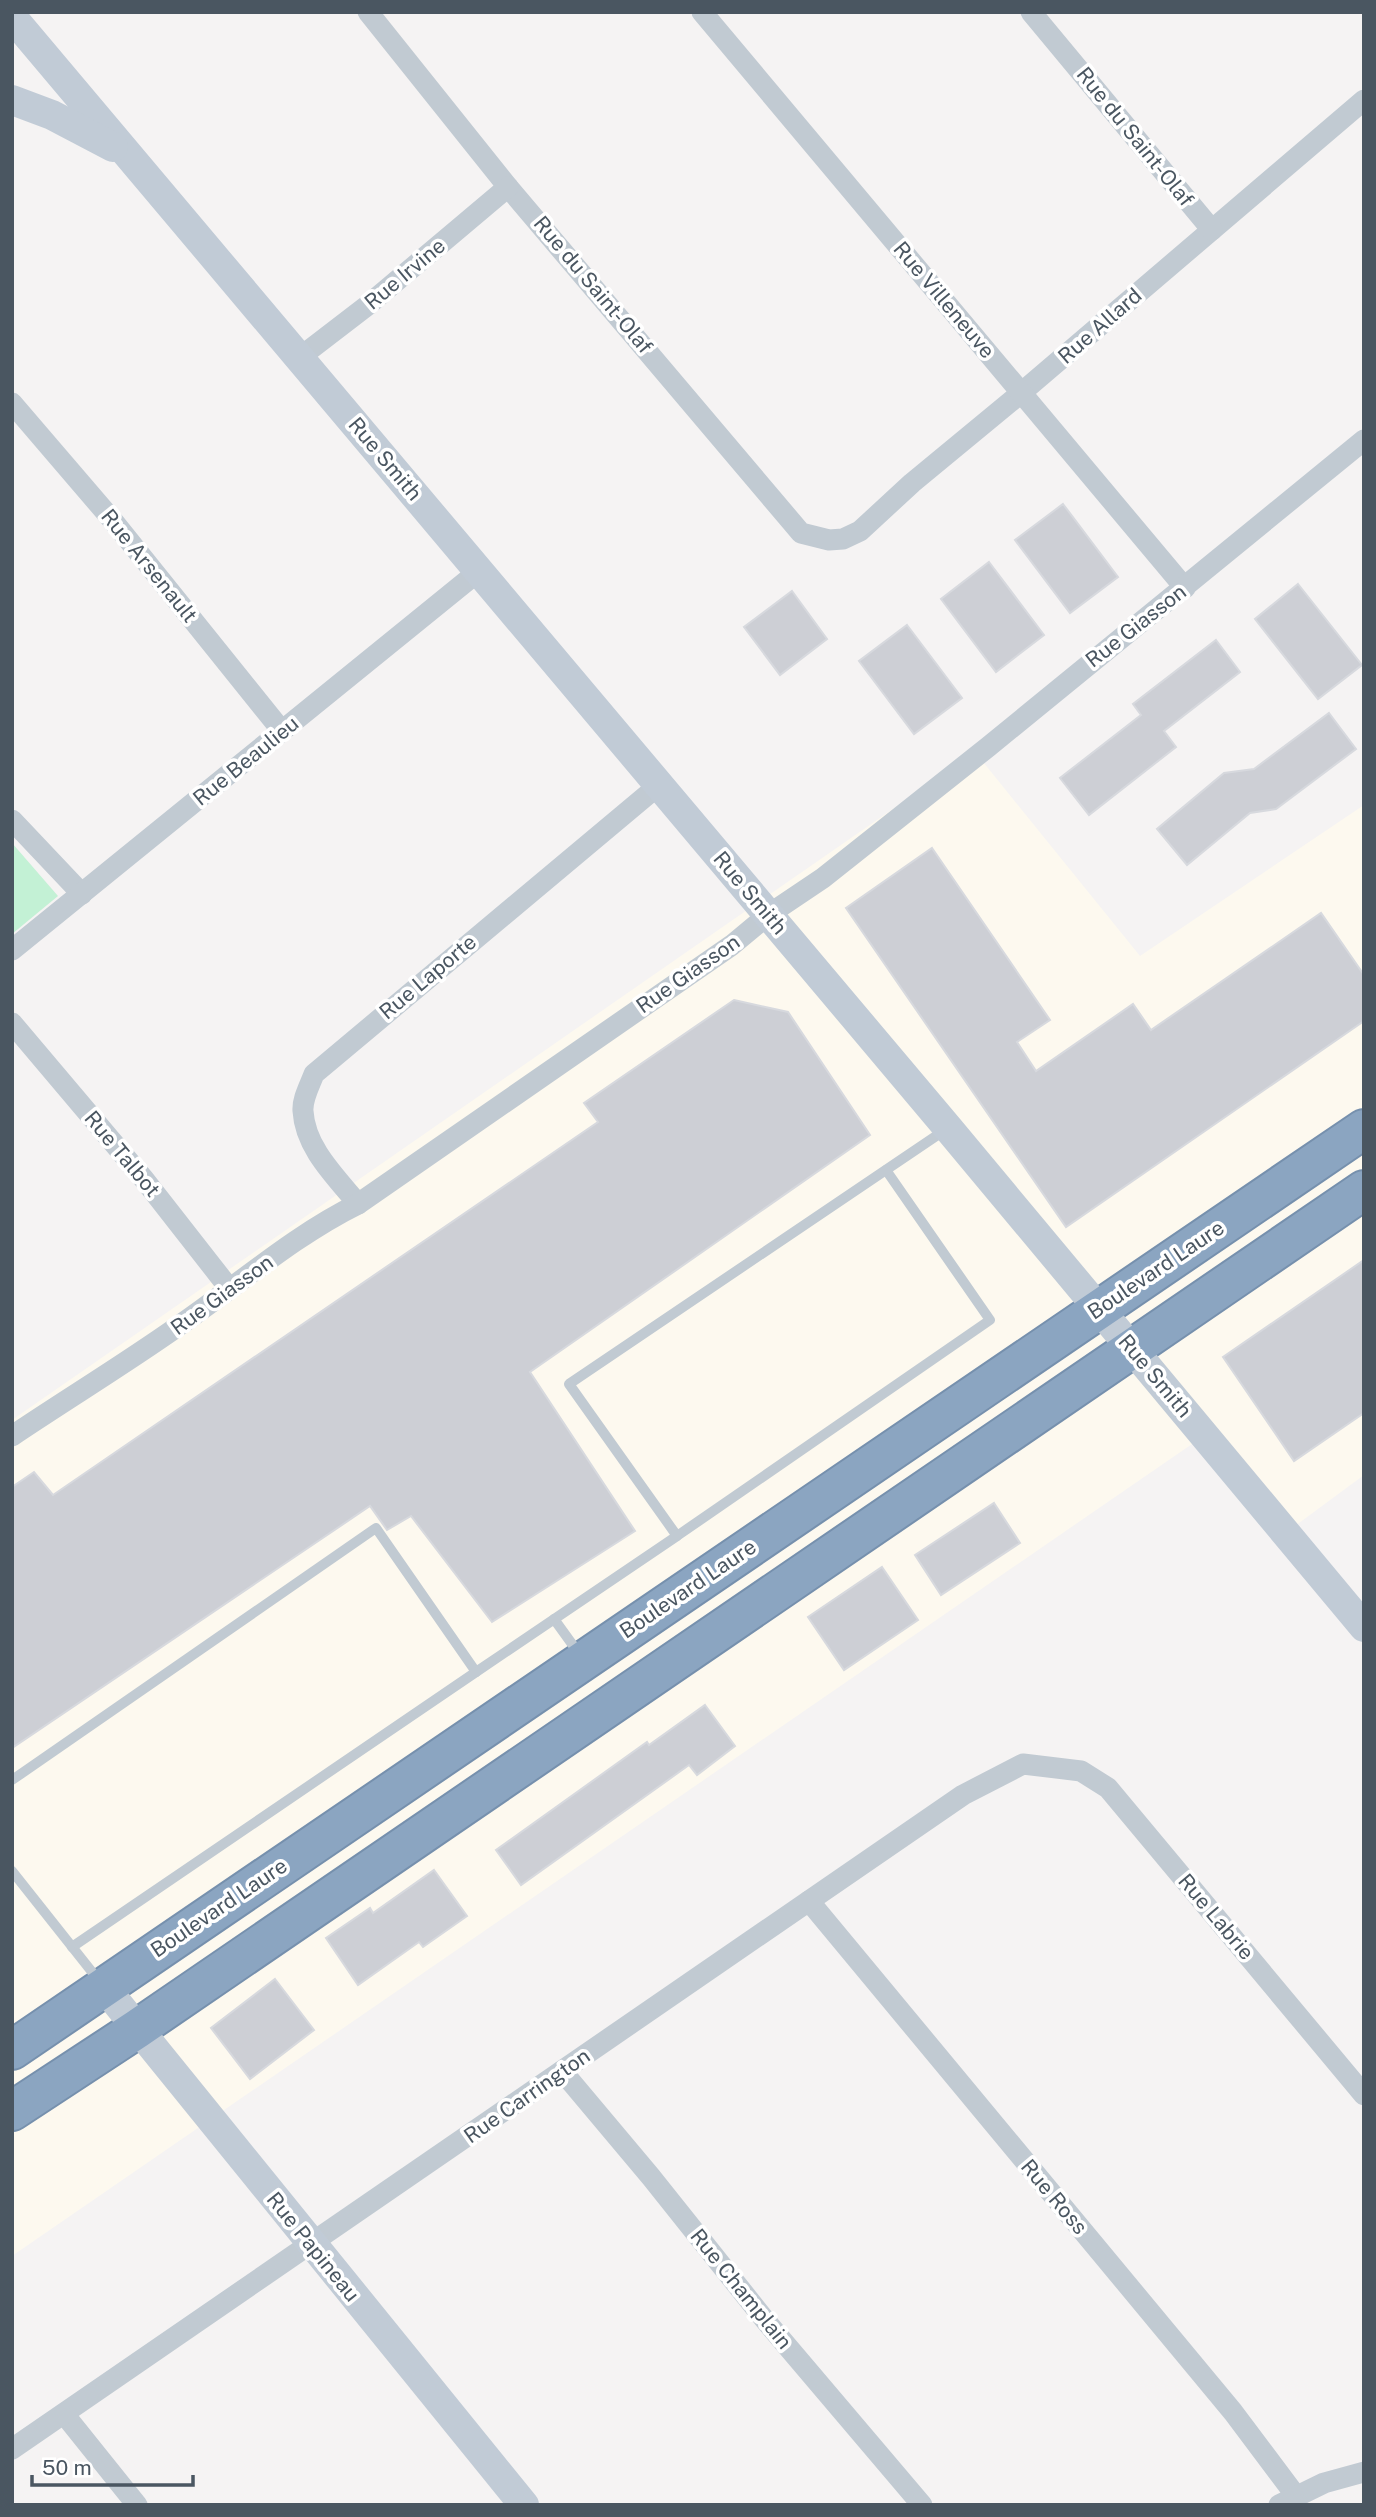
<svg xmlns="http://www.w3.org/2000/svg" width="1376" height="2517" font-family="'Public Sans',sans-serif">
	<style>
		.commercial { fill: #fdf9ef }
		.green { fill: #c3f1d5 }
		.building { fill: #cdcfd5; stroke: #d7d9de; stroke-width: 2 }
		.lines { fill: none; stroke-linecap: round; stroke-linejoin: round }
		.highway-casing { stroke: #7690ad; stroke-width: 42 }
		.lane { stroke: #c1cad2; stroke-width: 10 }
		.street { stroke: #c1cad2; stroke-width: 21 }
		.secondary { stroke: #c1cbd6; stroke-width: 30 }
		.highway { stroke: #8ba5c1; stroke-width: 38 }
		.labels { text-anchor: middle; stroke-width: 7; stroke-linejoin: round; paint-order: stroke }
		.street-label { font-size: 21px; fill: #4a5661; stroke: #fff }
	</style>
	<rect width="100%" height="100%" fill="#f5f3f3"/>
	<path class="commercial" d="M975 752 1140 956 1364 805V1475L1276 1540 1195 1442 12 2256V1420Z"/>
	<path class="green" d="M12 843 58 896 12 934Z"/>
	<g class="building">
		<path d="M1063 504 1118 577 1070 613 1015 540Z"/>
		<path d="M989 562 1044 635 996 672 941 599Z"/>
		<path d="M1298 584 1362 665 1318 699 1255 619Z"/>
		<path d="M792 591 827 639 780 675 744 627Z"/>
		<path d="M907 625 962 698 914 734 859 661Z"/>
		<path d="M1216 640 1240 672 1164 731 1176 747 1089 815 1060 778 1141 715 1133 704Z"/>
		<path d="M1329 713 1356 749 1276 809 1250 813 1187 865 1157 829 1224 773 1254 769Z"/>
		<path d="M932 848 1050 1020 1017 1042 1036 1071 1133 1004 1151 1030 1321 913 1364 975V1021L1066 1227 846 908Z"/>
		<path d="M734 1000 788 1012 870 1135 530 1372 635 1531 492 1622 411 1516 387 1530 370 1506 12 1748V1487L34 1472 53 1495 598 1122 584 1103Z"/>
		<path d="M1364 1260V1413L1294 1461 1223 1357Z"/>
		<path d="M994 1503 1020 1543 941 1595 915 1555Z"/>
		<path d="M882 1567 918 1620 844 1670 808 1617Z"/>
		<path d="M705 1705 735 1746 697 1775 689 1765 521 1885 496 1850 647 1742 649 1745Z"/>
		<path d="M434 1870 467 1916 423 1947 419 1942 358 1985 326 1938 370 1908 373 1913Z"/>
		<path d="M275 1979 314 2030 250 2079 211 2028Z"/>
	</g>
	<g class="lines">
		<g class="highway-casing">
			<g id="highway">
				<path d="M12 2050 1364 1129"/>
				<path d="M12 2111 137 2029 1364 1190"/>
			</g>
		</g>
		<g class="lane">
			<path d="M677 1536 990 1320 886 1170"/>
			<path d="M554 1619 580 1655"/>
			<path d="M12 1780 376 1528 476 1672 677 1536 569 1384 945 1130"/>
			<path d="M12 1871 100 1982"/>
			<path d="M72 1947 476 1672"/>
		</g>
		<g class="street">
			<path d="M368 12 508 187 801 533 829 540 843 539 860 531 912 483 1021 393 1364 100"/>
			<path d="M702 12 1185 588"/>
			<path d="M1031 12 1212 230"/>
			<path d="M299 358 368 305 508 187"/>
			<path d="M12 403 114 522 282 731"/>
			<path d="M12 820 82 894"/>
			<path d="M12 950 479 571"/>
			<path d="M12 1023 143 1178 229 1288"/>
			<path d="M358 1204C336 1177 305 1148 303 1111 302 1099 310 1085 314 1074L659 785"/>
			<path d="M12 1436C67 1399 123 1365 177 1327 237 1286 293 1236 358 1204L732 945 768 915 823 878 988 747 1364 440"/>
			<path d="M809 1901 1233 2412 1296 2496"/>
			<path d="M562 2071 651 2177 765 2320 922 2505"/>
			<path d="M64 2414 137 2505"/>
			<path d="M12 2449 963 1795 1023 1764 1081 1771 1108 1788 1364 2095"/>
			<path d="M1279 2505 1324 2483 1364 2472"/>
		</g>
		<g class="secondary">
			<path d="M12 17 948 1128 1364 1627"/>
			<path d="M12 100 52 115 113 147"/>
			<path d="M104 1987 524 2505"/>
		</g>
		<use href="#highway" class="highway"/>
	</g>
	<g class="labels">
		<g class="street-label">
			<text transform="translate(1135 137) rotate(51)" y="7">Rue du Saint-Olaf</text>
			<text transform="translate(405 274) rotate(-40)" y="7">Rue Irvine</text>
			<text transform="translate(593 285) rotate(50)" y="7">Rue du Saint-Olaf</text>
			<text transform="translate(944 300) rotate(50)" y="7">Rue Villeneuve</text>
			<text transform="translate(1100 326) rotate(-41)" y="7">Rue Allard</text>
			<text transform="translate(385 459) rotate(50)" y="7">Rue Smith</text>
			<text transform="translate(149 566) rotate(51)" y="7">Rue Arsenault</text>
			<text transform="translate(1136 626) rotate(-38)" y="7">Rue Giasson</text>
			<text transform="translate(246 761) rotate(-39)" y="7">Rue Beaulieu</text>
			<text transform="translate(750 893) rotate(50)" y="7">Rue Smith</text>
			<text transform="translate(688 974) rotate(-35)" y="7">Rue Giasson</text>
			<text transform="translate(428 977) rotate(-40)" y="7">Rue Laporte</text>
			<text transform="translate(122 1154) rotate(50)" y="7">Rue Talbot</text>
			<text transform="translate(1156 1270) rotate(-34)" y="7">Boulevard Laure</text>
			<text transform="translate(222 1295) rotate(-36)" y="7">Rue Giasson</text>
			<text transform="translate(1155 1376) rotate(50)" y="7">Rue Smith</text>
			<text transform="translate(688 1589) rotate(-34)" y="7">Boulevard Laure</text>
			<text transform="translate(219 1908) rotate(-34)" y="7">Boulevard Laure</text>
			<text transform="translate(1216 1917) rotate(50)" y="7">Rue Labrie</text>
			<text transform="translate(527 2096) rotate(-35)" y="7">Rue Carrington</text>
			<text transform="translate(1054 2197) rotate(50)" y="7">Rue Ross</text>
			<text transform="translate(313 2247) rotate(51)" y="7">Rue Papineau</text>
			<text transform="translate(741 2289) rotate(51)" y="7">Rue Champlain</text>
		</g>
	</g>
	<rect width="1376" height="2517" fill="none" stroke="#4a5661" stroke-width="28"/>
	<path d="M32 2475v10h161v-10" fill="none" stroke="#4a5661" stroke-width="3.5"/>
	<text x="42" y="2475" font-size="21" fill="#4a5661" stroke="#ffffff" stroke-width="5" paint-order="stroke">50 m</text>
</svg>
